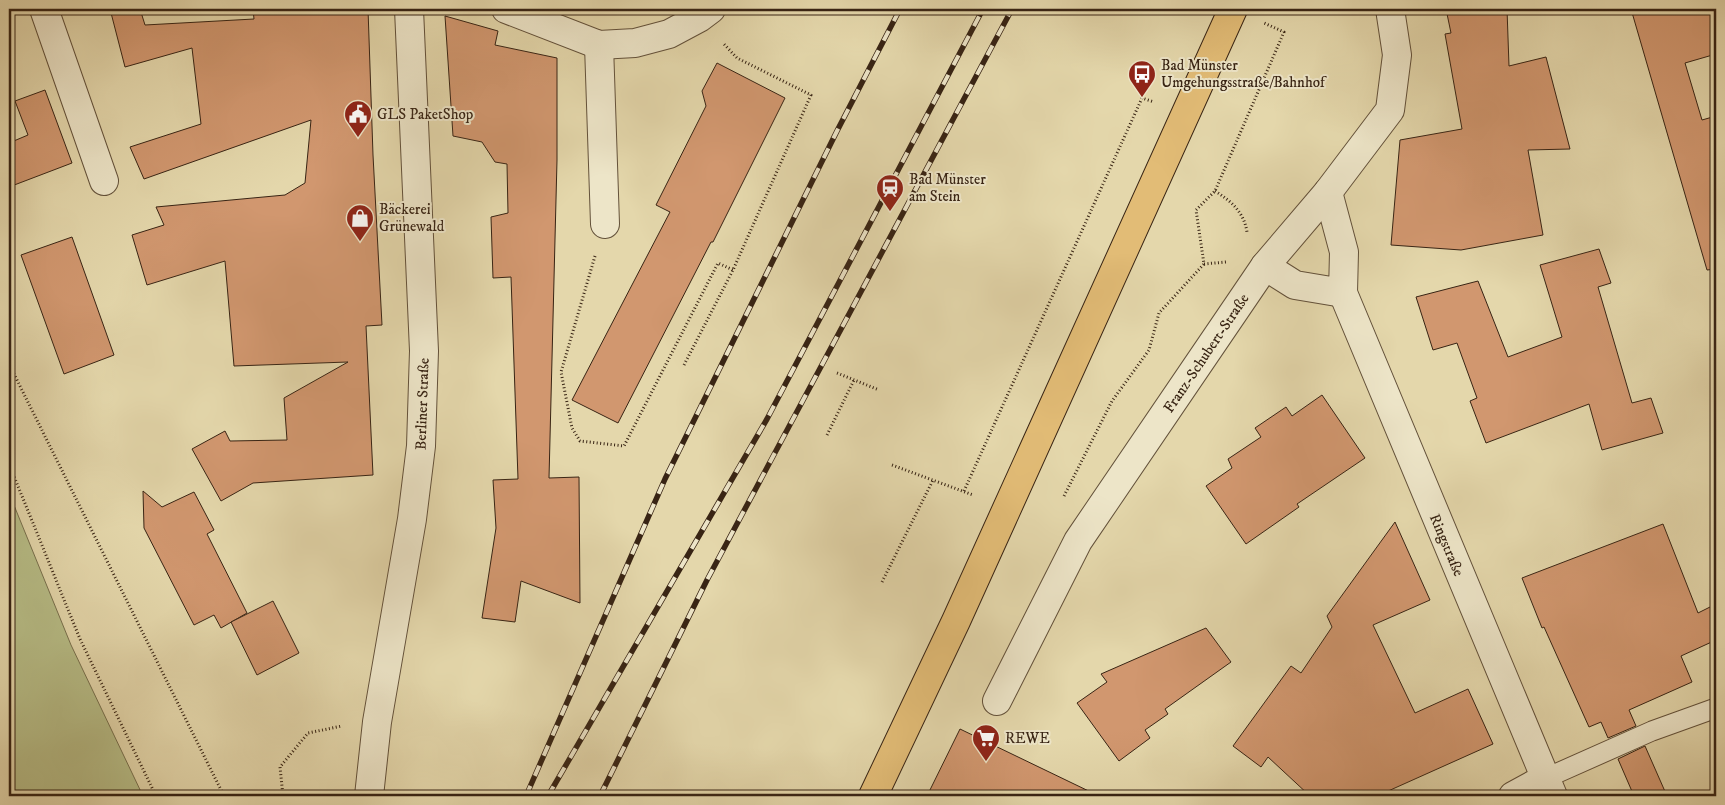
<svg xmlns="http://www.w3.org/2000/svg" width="1725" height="805" font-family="'IM FELL DW Pica',serif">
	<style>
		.green { fill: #b7bd87; stroke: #78704e }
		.building { fill: #d1976f; stroke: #382414 }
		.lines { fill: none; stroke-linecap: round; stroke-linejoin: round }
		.lane-casing { stroke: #63513a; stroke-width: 21 }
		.street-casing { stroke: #63513a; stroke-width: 30 }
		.primary-casing { stroke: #382414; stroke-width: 30 }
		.path { stroke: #382414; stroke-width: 3; stroke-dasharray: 1 2.5; stroke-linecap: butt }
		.lane { stroke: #ede5c8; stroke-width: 19 }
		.street { stroke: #ede5c8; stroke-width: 28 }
		.primary { stroke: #e2bc76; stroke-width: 28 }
		.rail-casing { stroke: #382414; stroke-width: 5.5 }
		.rail { stroke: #ede5c8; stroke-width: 4; stroke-dasharray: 11; stroke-linecap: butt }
		.labels { text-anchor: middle; stroke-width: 4; stroke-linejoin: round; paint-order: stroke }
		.poi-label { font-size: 15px; fill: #382414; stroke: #ede5c8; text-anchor: start }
		.street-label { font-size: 15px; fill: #382414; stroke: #ede5c8 }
	</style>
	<rect width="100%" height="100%" fill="#e4d7ab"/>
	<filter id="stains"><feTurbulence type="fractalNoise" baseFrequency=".004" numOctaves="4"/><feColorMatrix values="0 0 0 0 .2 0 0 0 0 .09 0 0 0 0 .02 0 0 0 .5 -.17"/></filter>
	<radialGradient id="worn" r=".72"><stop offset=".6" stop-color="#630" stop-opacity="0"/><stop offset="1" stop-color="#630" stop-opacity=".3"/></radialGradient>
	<path class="green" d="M9 493 71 645 143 796H9Z"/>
	<g class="building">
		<path d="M110 9H140L145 25 254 19 253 9H368L373 155 382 325 366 326 373 475 253 483 221 501 192 449 225 431 230 441 287 440 284 398 348 362 234 366 225 261 147 285 132 235 164 225 156 207 285 195 305 183 311 120 144 179 130 147 201 124 192 48 125 67Z"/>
		<path d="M1446 9H1507L1509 66 1546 57 1570 149 1528 150 1543 235 1461 250 1391 245 1400 140 1462 129 1445 34 1451 33Z"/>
		<path d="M1631 9H1709L1716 32V54L1685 63 1702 120 1716 116V269L1707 270Z"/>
		<path d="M445 16 498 31 495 45 557 58V160L549 478 579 477 580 603 521 581 515 622 482 618 496 528 493 480 518 479 511 277 493 278 491 217 508 213 507 164 495 162 482 142 453 136Z"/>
		<path d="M717 63 785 98 713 242H711L618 423 572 400 670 212 656 205 706 106 702 91Z"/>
		<path d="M45 90 72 163 9 187V143L28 135 15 101Z"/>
		<path d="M72 237 114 355 64 374 21 255Z"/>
		<path d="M1599 249 1611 283 1598 287 1632 403 1651 398 1663 433 1602 450 1589 404 1486 443 1470 401 1477 398 1457 343 1433 350 1416 297 1478 281 1508 357 1562 337 1540 265Z"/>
		<path d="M1322 395 1365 458 1297 504 1299 507 1246 544 1206 486 1232 468 1228 459 1261 437 1255 428 1286 407 1292 416Z"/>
		<path d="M143 491 162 507 194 492 214 530 207 534 247 613 221 628 214 615 194 625 144 528Z"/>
		<path d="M1395 522 1430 600 1373 625 1415 713 1468 689 1493 744 1377 796H1310L1268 757 1261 767 1233 746 1291 666 1301 673 1332 627 1327 616Z"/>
		<path d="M1663 524 1698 613 1716 604V640L1681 656 1692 682 1629 710 1636 726 1608 738 1601 722 1589 727 1544 627 1542 628 1522 578Z"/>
		<path d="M273 601 299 653 257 675 231 622Z"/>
		<path d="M1206 628 1231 662 1165 709 1168 714 1145 730 1150 738 1119 761 1077 703 1107 682 1101 674Z"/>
		<path d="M960 729 1099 796H927Z"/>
		<path d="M1645 746 1667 796H1634L1618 759Z"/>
	</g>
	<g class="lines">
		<g class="lane-casing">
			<path id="lane" d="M1544 779 1652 731 1716 708"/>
		</g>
		<g class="street-casing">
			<g id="street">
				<path d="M44 9 104 181"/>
				<path d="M506 9 599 45 635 43 669 34 699 18 711 9"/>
				<path d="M599 45 605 224"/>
				<path d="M1265 266 1295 285 1343 293 1344 252 1328 192"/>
				<path d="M1343 293 1553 796"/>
				<path d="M997 701 1078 541 1265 266 1328 192 1390 110 1397 55 1390 9"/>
				<path d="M369 796 377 722 412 519 421 446 424 351 409 9"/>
				<path d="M1513 796 1544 779"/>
			</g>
		</g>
		<g class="primary-casing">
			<path id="primary" d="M873 796 956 621 1233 9"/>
		</g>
		<g class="path">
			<path d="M1215 191C1231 201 1244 212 1247 232"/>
			<path d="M595 256 561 372 572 428 580 441 624 446 718 263 733 270"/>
			<path d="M1204 264 1226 262"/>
			<path d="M9 364 224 796"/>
			<path d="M684 365 733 270 811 95 737 58 723 43"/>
			<path d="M837 373 879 390"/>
			<path d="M827 435 854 380"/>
			<path d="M9 464 80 639 156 796"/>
			<path d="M892 465 973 495"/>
			<path d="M964 491 1142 98 1154 102"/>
			<path d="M1064 496 1112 401 1149 350 1159 313 1204 264 1196 210 1215 191 1284 32 1264 23"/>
			<path d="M882 582 933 480"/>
			<path d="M283 796 280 767 308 733 342 726"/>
		</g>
		<use href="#lane" class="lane"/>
		<use href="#street" class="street"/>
		<use href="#primary" class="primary"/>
		<g class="rail-casing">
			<g id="rail">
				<path d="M526 796 665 479 837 131 900 9"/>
				<path d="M548 796 767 419 983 9"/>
				<path d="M600 796 707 580 1012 9"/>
			</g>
		</g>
		<use href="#rail" class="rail"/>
	</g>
	<defs>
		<g id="bus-pin" transform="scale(1.4375)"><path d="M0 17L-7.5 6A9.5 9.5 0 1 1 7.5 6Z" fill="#8f2418" stroke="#ede5c8"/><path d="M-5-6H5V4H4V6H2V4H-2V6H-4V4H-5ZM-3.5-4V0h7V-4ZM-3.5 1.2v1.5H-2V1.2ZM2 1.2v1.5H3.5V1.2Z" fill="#fff"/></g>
		<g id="civic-pin" transform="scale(1.4375)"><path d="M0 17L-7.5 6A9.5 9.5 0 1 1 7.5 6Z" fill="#8f2418" stroke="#ede5c8"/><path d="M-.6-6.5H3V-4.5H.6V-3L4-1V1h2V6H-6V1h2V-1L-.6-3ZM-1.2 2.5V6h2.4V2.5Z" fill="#fff"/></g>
		<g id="station-pin" transform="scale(1.4375)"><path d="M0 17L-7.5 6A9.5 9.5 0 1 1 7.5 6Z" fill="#8f2418" stroke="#ede5c8"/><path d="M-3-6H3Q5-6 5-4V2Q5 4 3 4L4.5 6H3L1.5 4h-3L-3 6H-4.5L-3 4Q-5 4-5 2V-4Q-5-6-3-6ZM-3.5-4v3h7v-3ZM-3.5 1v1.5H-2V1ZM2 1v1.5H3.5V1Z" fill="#fff"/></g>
		<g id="shop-pin" transform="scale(1.4375)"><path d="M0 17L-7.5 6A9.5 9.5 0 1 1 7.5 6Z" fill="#8f2418" stroke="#ede5c8"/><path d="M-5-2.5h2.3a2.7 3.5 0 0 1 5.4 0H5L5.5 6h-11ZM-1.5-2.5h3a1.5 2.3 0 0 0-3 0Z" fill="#fff"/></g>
		<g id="supermarket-pin" transform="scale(1.4375)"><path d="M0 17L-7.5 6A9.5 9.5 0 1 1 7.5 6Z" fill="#8f2418" stroke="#ede5c8"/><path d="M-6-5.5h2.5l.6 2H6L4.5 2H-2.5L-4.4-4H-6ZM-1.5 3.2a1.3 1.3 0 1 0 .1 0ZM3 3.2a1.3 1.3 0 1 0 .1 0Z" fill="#fff"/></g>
	</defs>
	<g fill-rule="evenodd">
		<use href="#bus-pin" x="1142" y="74"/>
		<use href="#civic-pin" x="358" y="114"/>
		<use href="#station-pin" x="890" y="188"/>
		<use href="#shop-pin" x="360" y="218"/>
		<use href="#supermarket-pin" x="986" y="738"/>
	</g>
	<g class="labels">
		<g class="poi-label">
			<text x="1161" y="70">Bad Münster<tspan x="1161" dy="17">Umgehungsstraße/Bahnhof</tspan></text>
			<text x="377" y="119">GLS PaketShop</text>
			<text x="909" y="184">Bad Münster<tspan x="909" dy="17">am Stein</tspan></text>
			<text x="379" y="214">Bäckerei<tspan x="379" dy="17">Grünewald</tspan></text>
			<text x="1005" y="743">REWE</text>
		</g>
		<g class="street-label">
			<text transform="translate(1206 353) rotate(-56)" y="5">Franz-Schubert-Straße</text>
			<text transform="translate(422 404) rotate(-88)" y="5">Berliner Straße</text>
			<text transform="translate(1447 545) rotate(67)" y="5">Ringstraße</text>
		</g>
	</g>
	<rect width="1725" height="805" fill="none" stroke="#e4d7ab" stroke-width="30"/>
	<rect x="10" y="10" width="1705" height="785" fill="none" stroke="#382414" stroke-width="2.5"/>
	<rect x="15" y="15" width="1695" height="775" fill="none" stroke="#382414"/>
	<rect width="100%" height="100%" filter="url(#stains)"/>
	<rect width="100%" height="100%" fill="url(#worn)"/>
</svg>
